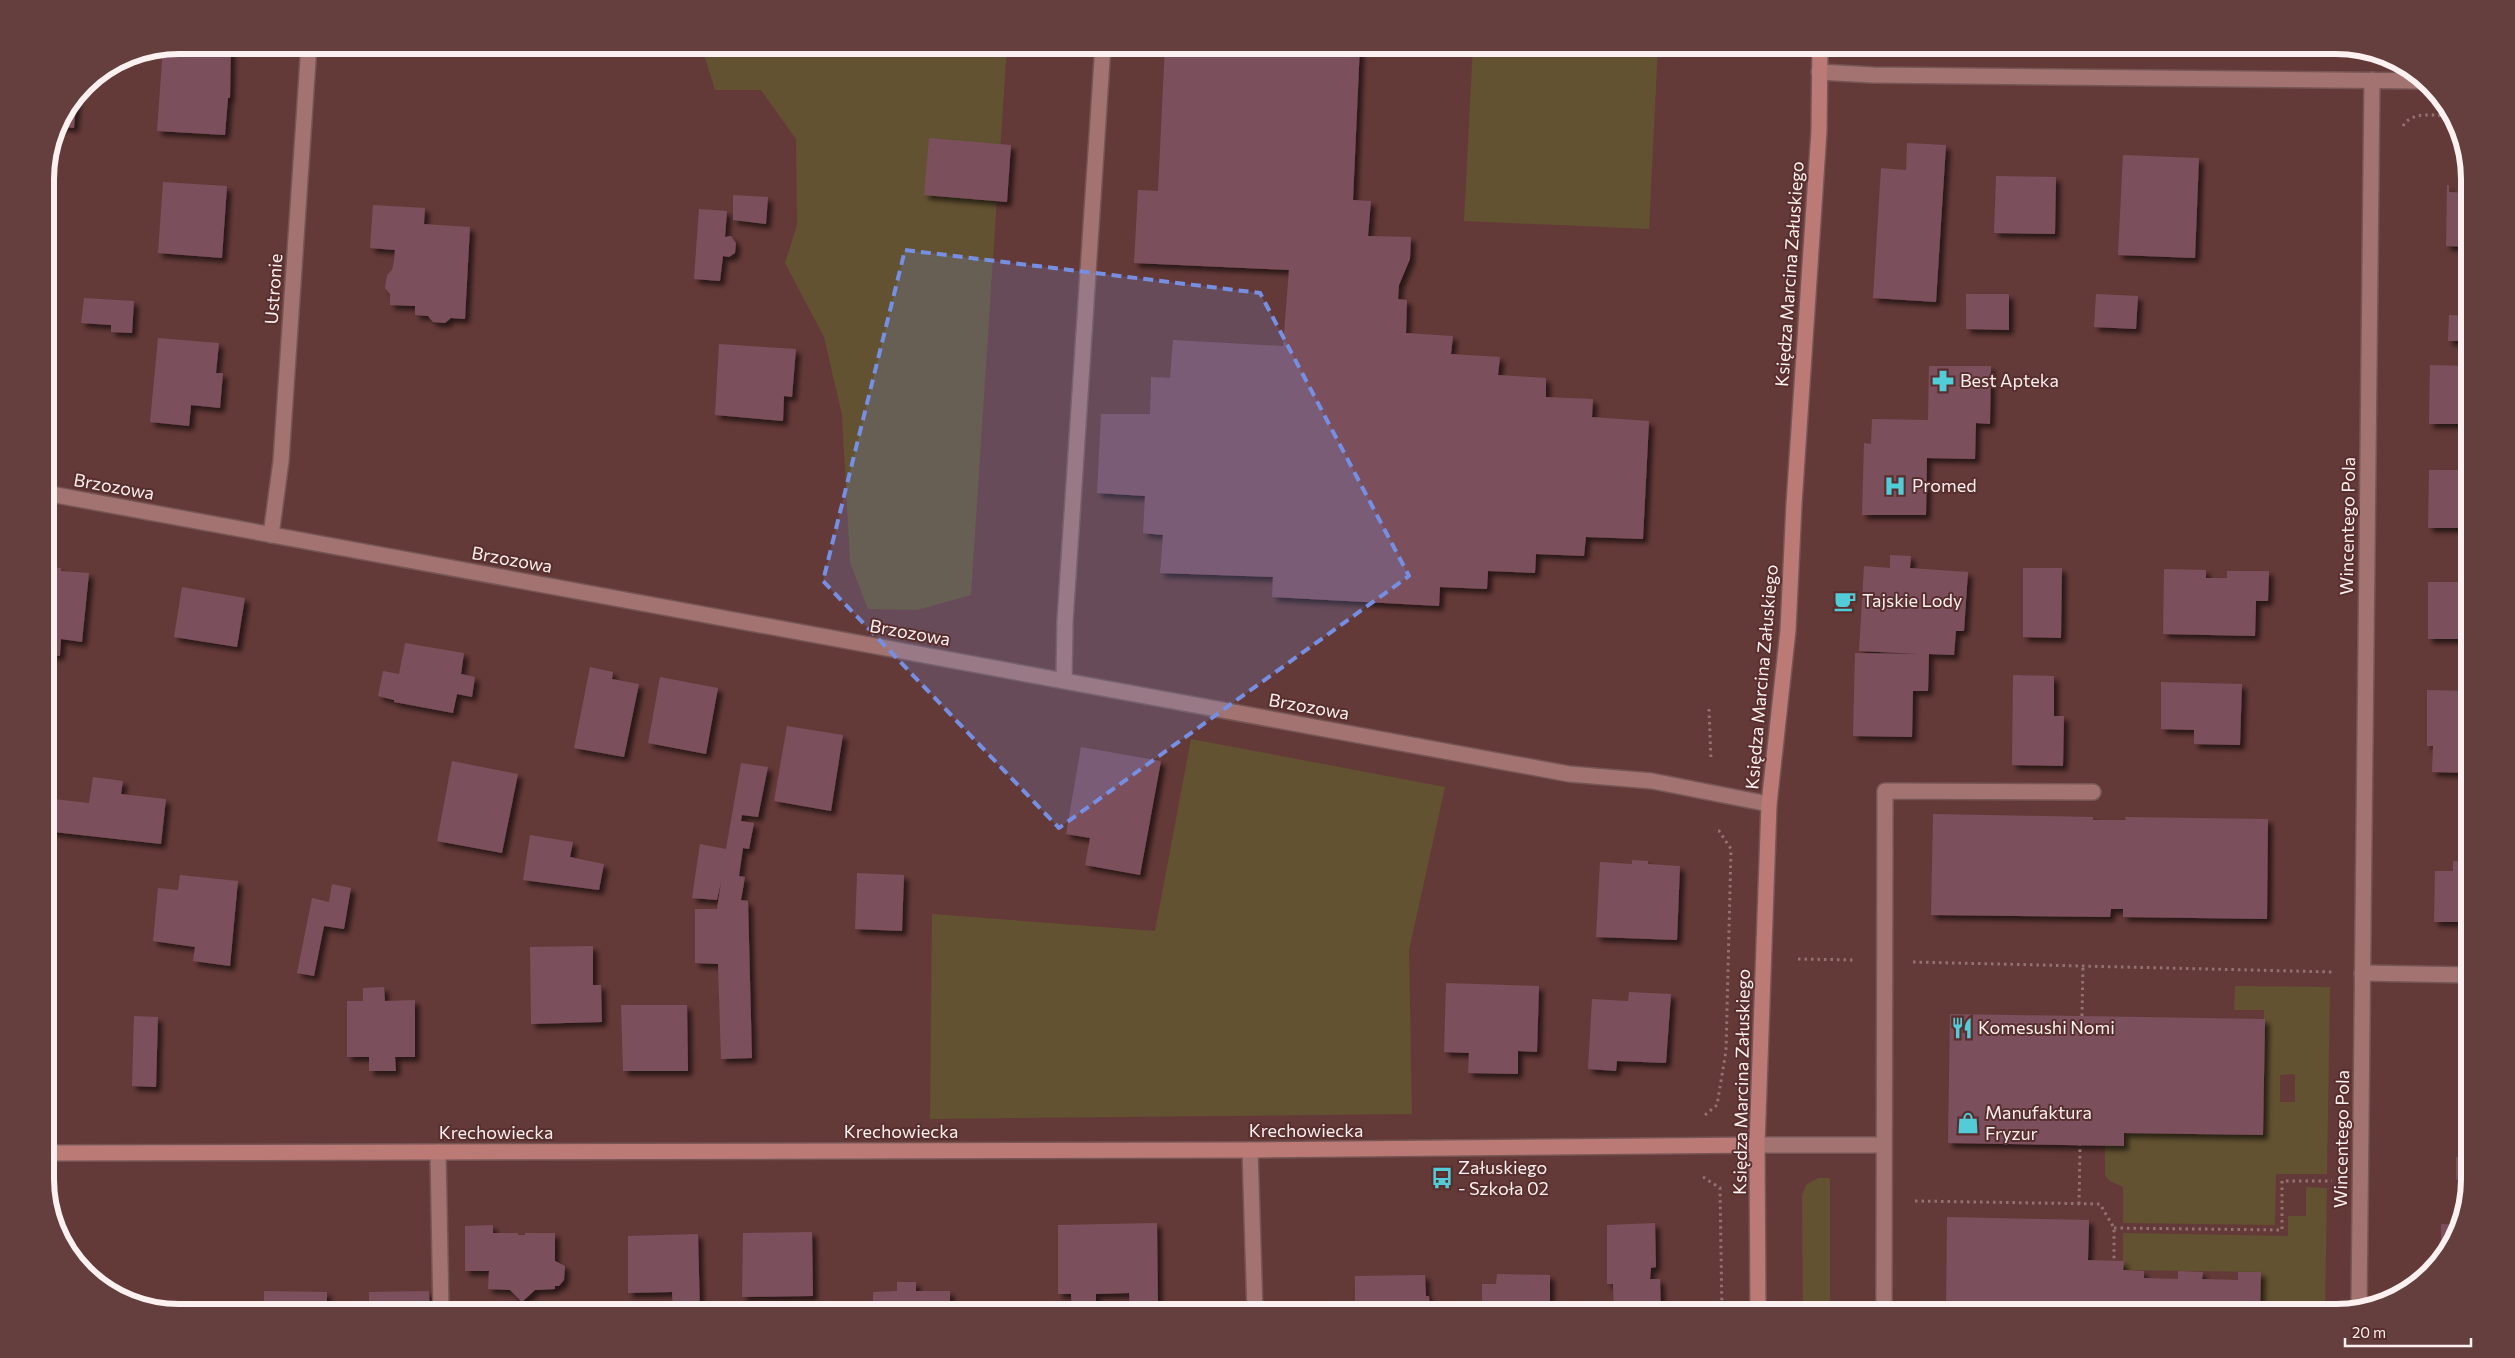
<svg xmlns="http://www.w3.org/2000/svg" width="2515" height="1358" font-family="Commissioner,sans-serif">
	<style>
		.green { fill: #635231; fill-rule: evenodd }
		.building { fill: #7b505b; filter: url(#shadow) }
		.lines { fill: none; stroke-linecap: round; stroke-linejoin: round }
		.lane-casing { stroke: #765655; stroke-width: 18 }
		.street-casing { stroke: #765655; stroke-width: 18 }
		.secondary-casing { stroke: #765655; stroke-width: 18 }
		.path { stroke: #937271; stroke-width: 3; stroke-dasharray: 2.5 4; stroke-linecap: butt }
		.lane { stroke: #a27370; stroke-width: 15 }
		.street { stroke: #a27370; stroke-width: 15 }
		.secondary { stroke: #bb7a76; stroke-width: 15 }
		.marked { fill: #768fe2; fill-opacity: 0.2; stroke: #768fe2; stroke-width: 4; stroke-dasharray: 10 6; stroke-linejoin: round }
		.labels { text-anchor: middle; stroke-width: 4; stroke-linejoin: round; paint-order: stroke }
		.street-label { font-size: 18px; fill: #fcf1f0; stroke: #582f2e }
		.poi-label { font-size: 18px; fill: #fcf1f0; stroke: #582f2e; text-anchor: start }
		.rim { fill: none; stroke: #fcf1f0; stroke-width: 6 }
	</style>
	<defs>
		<filter id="shadow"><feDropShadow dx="4.5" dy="4.5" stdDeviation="2.5" flood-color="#0009"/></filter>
	</defs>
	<rect width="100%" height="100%" fill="#643a38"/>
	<g class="green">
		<path d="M701 45H1007L971 595 917 610 868 609 850 563 842 415 824 337 785 263 797 225 796 139 761 90H715Z"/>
		<path d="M1473 45H1658L1649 229 1464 221Z"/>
		<path d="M1191 739 1445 787 1409 950 1412 1114 930 1119 932 914 1155 931Z"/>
		<path d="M2235 986 2330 987 2327 1174H2276L2275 1225 2123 1223V1187L2110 1181 2105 1175V1146L2124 1133 2263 1135 2264 1010H2234ZM2293 1074 2295 1075V1102H2280V1075Z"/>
		<path d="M1818 1178H1830V1313H1803L1802 1196 1806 1185Z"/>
		<path d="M2306 1187 2327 1188 2325 1313H2260L2261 1272 2123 1270V1233L2288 1236V1216H2306Z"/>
	</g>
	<g class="building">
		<path d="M179 45H231L230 98H228L225 135 157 131 163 48Z"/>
		<path d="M1165 45H1360L1353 200 1371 201 1368 236 1411 237 1410 259 1399 285 1398 299 1407 300 1406 333 1453 336 1451 354 1500 357 1498 375 1546 378V397L1593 399 1592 417 1649 421 1643 539 1586 537 1584 556 1536 554 1535 573 1488 571 1487 589 1440 587 1439 606 1272 597 1273 577 1160 573 1163 535 1143 533 1145 496 1097 493 1101 414H1150L1151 377 1170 378 1173 340 1283 346 1289 270 1134 263 1138 190 1158 191Z"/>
		<path d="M77 95 74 128 56 126 57 124Z"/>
		<path d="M929 138 1011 145 1007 202 924 195Z"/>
		<path d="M1907 143 1946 145 1936 302 1873 298 1881 168 1906 170Z"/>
		<path d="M2123 155 2199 158 2195 258 2118 255Z"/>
		<path d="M1996 176 2056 177 2055 234 1994 233Z"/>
		<path d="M163 182 227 186 222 258 158 253Z"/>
		<path d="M2447 185H2449V192L2470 193V247L2446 246Z"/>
		<path d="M733 195 768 197 766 224 733 220Z"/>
		<path d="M373 205 425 208 424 224 470 227 465 319 451 318 445 323 433 322 428 316 415 315V306L390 305V294L385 288 387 275 392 270 394 261 395 250 370 248Z"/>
		<path d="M699 209 727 211 725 237 731 236 736 243 735 253 729 257 723 256 720 281 694 279Z"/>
		<path d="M1966 294H2009V330L1966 329Z"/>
		<path d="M2096 294 2138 296 2136 329 2094 327Z"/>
		<path d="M84 298 134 301 132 333 111 332V325L81 323Z"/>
		<path d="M2449 315 2470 316V341H2448Z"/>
		<path d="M158 338 219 343 216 373H223L220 408 191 405 189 426 150 422Z"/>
		<path d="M719 344 796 349 792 397 784 396 783 421 715 415Z"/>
		<path d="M2430 365 2470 366V424H2429Z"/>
		<path d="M1929 366H1991L1990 424 1976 423 1975 459 1927 458 1926 515H1862L1864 443 1871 444 1872 419 1928 420Z"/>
		<path d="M2429 470H2470V528H2428Z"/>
		<path d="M1890 555 1911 556 1910 568 1968 572 1964 631H1956L1954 655 1929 654 1928 691H1913L1912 737 1853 736 1855 653 1919 654 1859 651 1864 566 1890 568Z"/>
		<path d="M45 567 61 568V571L89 573 82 642 61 639 60 656 49 655 51 647H45Z"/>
		<path d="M2023 568H2062L2061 638 2023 637Z"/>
		<path d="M2164 569 2206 570V578H2227V571H2269L2268 601H2256L2255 636 2163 634Z"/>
		<rect x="2428" y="582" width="42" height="57"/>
		<path d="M182 587 245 598 237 647 174 637Z"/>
		<path d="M405 643 464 653 461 674 475 677 472 697 457 694 453 713 394 702V700L378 696 383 671 399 674Z"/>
		<path d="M590 667 613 672 612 679 639 684 624 757 574 748Z"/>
		<path d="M2013 675 2054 676V716H2064L2063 766 2012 765Z"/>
		<path d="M660 677 718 688 706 754 648 743Z"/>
		<path d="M2161 682 2242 684 2240 745 2194 744V730L2161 729Z"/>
		<path d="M2427 690 2470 691V773L2432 772 2433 746H2427Z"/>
		<path d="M787 726 843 735 831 811 774 801Z"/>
		<path d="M1081 747 1161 761 1140 875 1085 865 1090 838 1066 834Z"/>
		<path d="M452 761 518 774 502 853 437 841Z"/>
		<path d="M741 763 768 767 758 817 742 815 741 821 754 823 749 849 743 848 739 876 745 877 741 900 748 901 752 1058 721 1059 718 964 695 963V909H717L721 882 717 900 692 898 700 844 726 849Z"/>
		<path d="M93 777 123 781 121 794 166 799 161 844 45 831V798L89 803Z"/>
		<path d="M1933 814 2093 817V820H2126L2125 817 2268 819 2267 919 2123 917V909H2111L2110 917 1931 915Z"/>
		<path d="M530 835 573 842 570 857 604 864 599 890 523 880Z"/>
		<path d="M1632 860 1648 861V864L1680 866 1677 940 1596 937 1600 862 1632 864Z"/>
		<path d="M2453 861 2470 862V922H2434L2435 871H2453Z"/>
		<path d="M857 873 904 875 902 931 855 929Z"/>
		<path d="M180 875 238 881 230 966 193 961 195 947 153 941 158 888 178 890Z"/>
		<path d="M332 884 351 888 344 929 324 926 314 976 297 973 312 898 329 902Z"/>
		<path d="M593 946V985H601L602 1022 531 1024 530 947Z"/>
		<path d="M1446 983 1539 986 1537 1052 1518 1051V1074L1468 1073 1469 1053 1444 1052Z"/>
		<path d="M384 987 385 1001 415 1000V1057H395L396 1071H369V1057H347V1001H363V988Z"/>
		<path d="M1629 992 1671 994 1666 1063 1617 1061 1616 1071 1588 1069 1592 999 1628 1001Z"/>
		<path d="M621 1005H687L688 1071H623Z"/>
		<path d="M1950 1014 2265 1019 2263 1135 2124 1133V1146L1948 1143Z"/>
		<path d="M134 1016 158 1017 156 1087 132 1086Z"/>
		<path d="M2456 1157 2470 1158V1180H2456Z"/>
		<path d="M1947 1217 2089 1220 2088 1260 2124 1261 2123 1270 2144 1271V1278L2178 1279V1271L2203 1272 2202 1279 2238 1280V1272H2261L2260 1313H1946Z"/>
		<path d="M1157 1223 1158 1307H1130L1129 1293 1096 1294V1312H1072L1071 1294H1058V1225Z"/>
		<path d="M1655 1223 1656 1267 1651 1268 1650 1279H1660L1661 1313H1614L1613 1284H1607V1225Z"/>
		<path d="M2441 1224 2459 1225 2456 1239 2441 1256Z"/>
		<path d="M493 1225V1233H518V1235H525V1233H555V1261L565 1266 564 1280 559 1286H555V1289L535 1290 522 1302 510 1290 488 1289 489 1271H465V1226Z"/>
		<path d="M812 1232 813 1296 742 1297 743 1233Z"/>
		<path d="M698 1234 700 1313H673L672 1292 628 1293V1236Z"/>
		<path d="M1497 1274 1550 1275V1313H1482V1284H1496Z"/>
		<path d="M1425 1275 1426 1296H1429L1430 1313H1355V1276Z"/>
		<path d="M897 1282H916V1291H950V1313H873V1292L897 1291Z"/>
		<path d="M264 1291 327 1292V1313H264Z"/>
		<path d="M429 1291 430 1313H369V1292Z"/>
	</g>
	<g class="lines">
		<g class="lane-casing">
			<g id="lane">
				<path d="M1064 680 1065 621 1103 45"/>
				<path d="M1757 1145H1884"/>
				<path d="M1884 1313 1885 791 2093 792"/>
			</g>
		</g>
		<g class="street-casing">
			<g id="street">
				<path d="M1819 72 1873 75 2421 81"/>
				<path d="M45 493 1569 774 1652 781 1769 804"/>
				<path d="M271 535 281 461 309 45"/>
				<path d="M2362 973 2470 975"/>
				<path d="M1250 1150 1255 1313"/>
				<path d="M438 1152 441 1313"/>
				<path d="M2359 1306 2372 80"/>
			</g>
		</g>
		<g class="secondary-casing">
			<g id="secondary">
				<path d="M45 1153 1250 1150 1757 1145"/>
				<path d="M1758 1313 1757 1145 1769 804 1788 630 1794 504 1819 131 1820 45"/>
			</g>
		</g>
		<g class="path">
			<path d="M2403 126C2412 110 2436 116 2452 116"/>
			<path d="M1709 709 1711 761"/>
			<path d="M1798 959 1855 960"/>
			<path d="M1913 962 2334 972"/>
			<path d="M2082 1016 2083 966"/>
			<path d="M1705 1115 1717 1105 1726 1051 1731 849 1719 831 1714 830"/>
			<path d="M1703 1177 1720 1188 1722 1313"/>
			<path d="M1915 1201 2100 1204 2114 1228V1261"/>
			<path d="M2079 1204 2080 1145"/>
			<path d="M2114 1228 2282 1230V1181H2332"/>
		</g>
		<use href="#lane" class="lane"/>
		<use href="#street" class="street"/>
		<use href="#secondary" class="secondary"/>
	</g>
	<path class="marked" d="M905 250 1260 293 1409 576 1059 828 823 581Z"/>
	<defs>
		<g id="pharmacy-bare" transform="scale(1.725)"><path d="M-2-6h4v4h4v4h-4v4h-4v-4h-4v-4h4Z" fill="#52ccd6" stroke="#582f2e" stroke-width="2.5" paint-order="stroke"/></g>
		<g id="hospital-bare" transform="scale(1.725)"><path d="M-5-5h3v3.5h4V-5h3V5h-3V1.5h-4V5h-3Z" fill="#52ccd6" stroke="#582f2e" stroke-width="2.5" paint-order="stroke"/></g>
		<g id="cafe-bare" transform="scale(1.725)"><path d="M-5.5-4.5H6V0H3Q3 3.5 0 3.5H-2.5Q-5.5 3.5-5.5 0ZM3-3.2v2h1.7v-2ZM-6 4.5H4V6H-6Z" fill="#52ccd6" stroke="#582f2e" stroke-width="2.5" paint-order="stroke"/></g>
		<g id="restaurant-bare" transform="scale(1.725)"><path d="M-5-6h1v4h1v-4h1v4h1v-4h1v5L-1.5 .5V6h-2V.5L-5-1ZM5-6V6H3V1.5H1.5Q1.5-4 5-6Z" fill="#52ccd6" stroke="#582f2e" stroke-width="2.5" paint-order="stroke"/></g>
		<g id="shop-bare" transform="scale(1.725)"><path d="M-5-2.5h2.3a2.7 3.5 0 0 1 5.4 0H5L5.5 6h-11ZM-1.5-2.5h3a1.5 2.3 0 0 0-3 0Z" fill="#52ccd6" stroke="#582f2e" stroke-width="2.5" paint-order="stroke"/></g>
		<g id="bus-bare" transform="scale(1.725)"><path d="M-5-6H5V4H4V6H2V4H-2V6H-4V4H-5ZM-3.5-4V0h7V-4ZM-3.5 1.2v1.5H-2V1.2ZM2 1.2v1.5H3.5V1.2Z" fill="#52ccd6" stroke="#582f2e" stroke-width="2.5" paint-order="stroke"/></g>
	</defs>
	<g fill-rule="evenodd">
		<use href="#pharmacy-bare" x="1943" y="381"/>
		<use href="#hospital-bare" x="1895" y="486"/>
		<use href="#cafe-bare" x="1845" y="601"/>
		<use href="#restaurant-bare" x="1962" y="1028"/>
		<use href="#shop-bare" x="1968" y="1123"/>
		<use href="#bus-bare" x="1442" y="1178"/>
	</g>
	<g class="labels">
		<g class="street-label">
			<text transform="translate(1790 274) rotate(-86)" y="6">Księdza Marcina Załuskiego</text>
			<text transform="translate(274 289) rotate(-86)" y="6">Ustronie</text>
			<text transform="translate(114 487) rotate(10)" y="6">Brzozowa</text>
			<text transform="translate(2348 526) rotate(-89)" y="6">Wincentego Pola</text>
			<text transform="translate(512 560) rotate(10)" y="6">Brzozowa</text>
			<text transform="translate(910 633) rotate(10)" y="6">Brzozowa</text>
			<text transform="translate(1762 677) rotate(-85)" y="6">Księdza Marcina Załuskiego</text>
			<text transform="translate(1309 707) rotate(10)" y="6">Brzozowa</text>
			<text transform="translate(1742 1082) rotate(-89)" y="6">Księdza Marcina Załuskiego</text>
			<text x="1306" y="1137">Krechowiecka</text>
			<text x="901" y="1138">Krechowiecka</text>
			<text x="496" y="1139">Krechowiecka</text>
			<text transform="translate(2342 1139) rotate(-89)" y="6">Wincentego Pola</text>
		</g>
		<g class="poi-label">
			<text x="1960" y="387">Best Apteka</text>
			<text x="1912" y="492">Promed</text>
			<text x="1862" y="607">Tajskie Lody</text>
			<text x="1978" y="1034">Komesushi Nomi</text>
			<text x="1985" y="1119">Manufaktura<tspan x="1985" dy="21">Fryzur</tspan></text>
			<text x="1458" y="1174">Załuskiego<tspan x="1458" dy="21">- Szkoła 02</tspan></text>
		</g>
	</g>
	<path d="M0 0H2515V1358H0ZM179 54H2336A125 125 0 0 1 2461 179V1179A125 125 0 0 1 2336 1304H179A125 125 0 0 1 54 1179V179A125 125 0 0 1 179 54Z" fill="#653f3e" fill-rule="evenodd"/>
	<path class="rim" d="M179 54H2336A125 125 0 0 1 2461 179V1179A125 125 0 0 1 2336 1304H179A125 125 0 0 1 54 1179V179A125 125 0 0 1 179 54Z"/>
	<path d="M2345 1338v8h126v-8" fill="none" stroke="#fcf1f0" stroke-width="2.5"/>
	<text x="2352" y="1338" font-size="15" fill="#fcf1f0" stroke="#582f2e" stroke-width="4" paint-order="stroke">20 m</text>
</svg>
